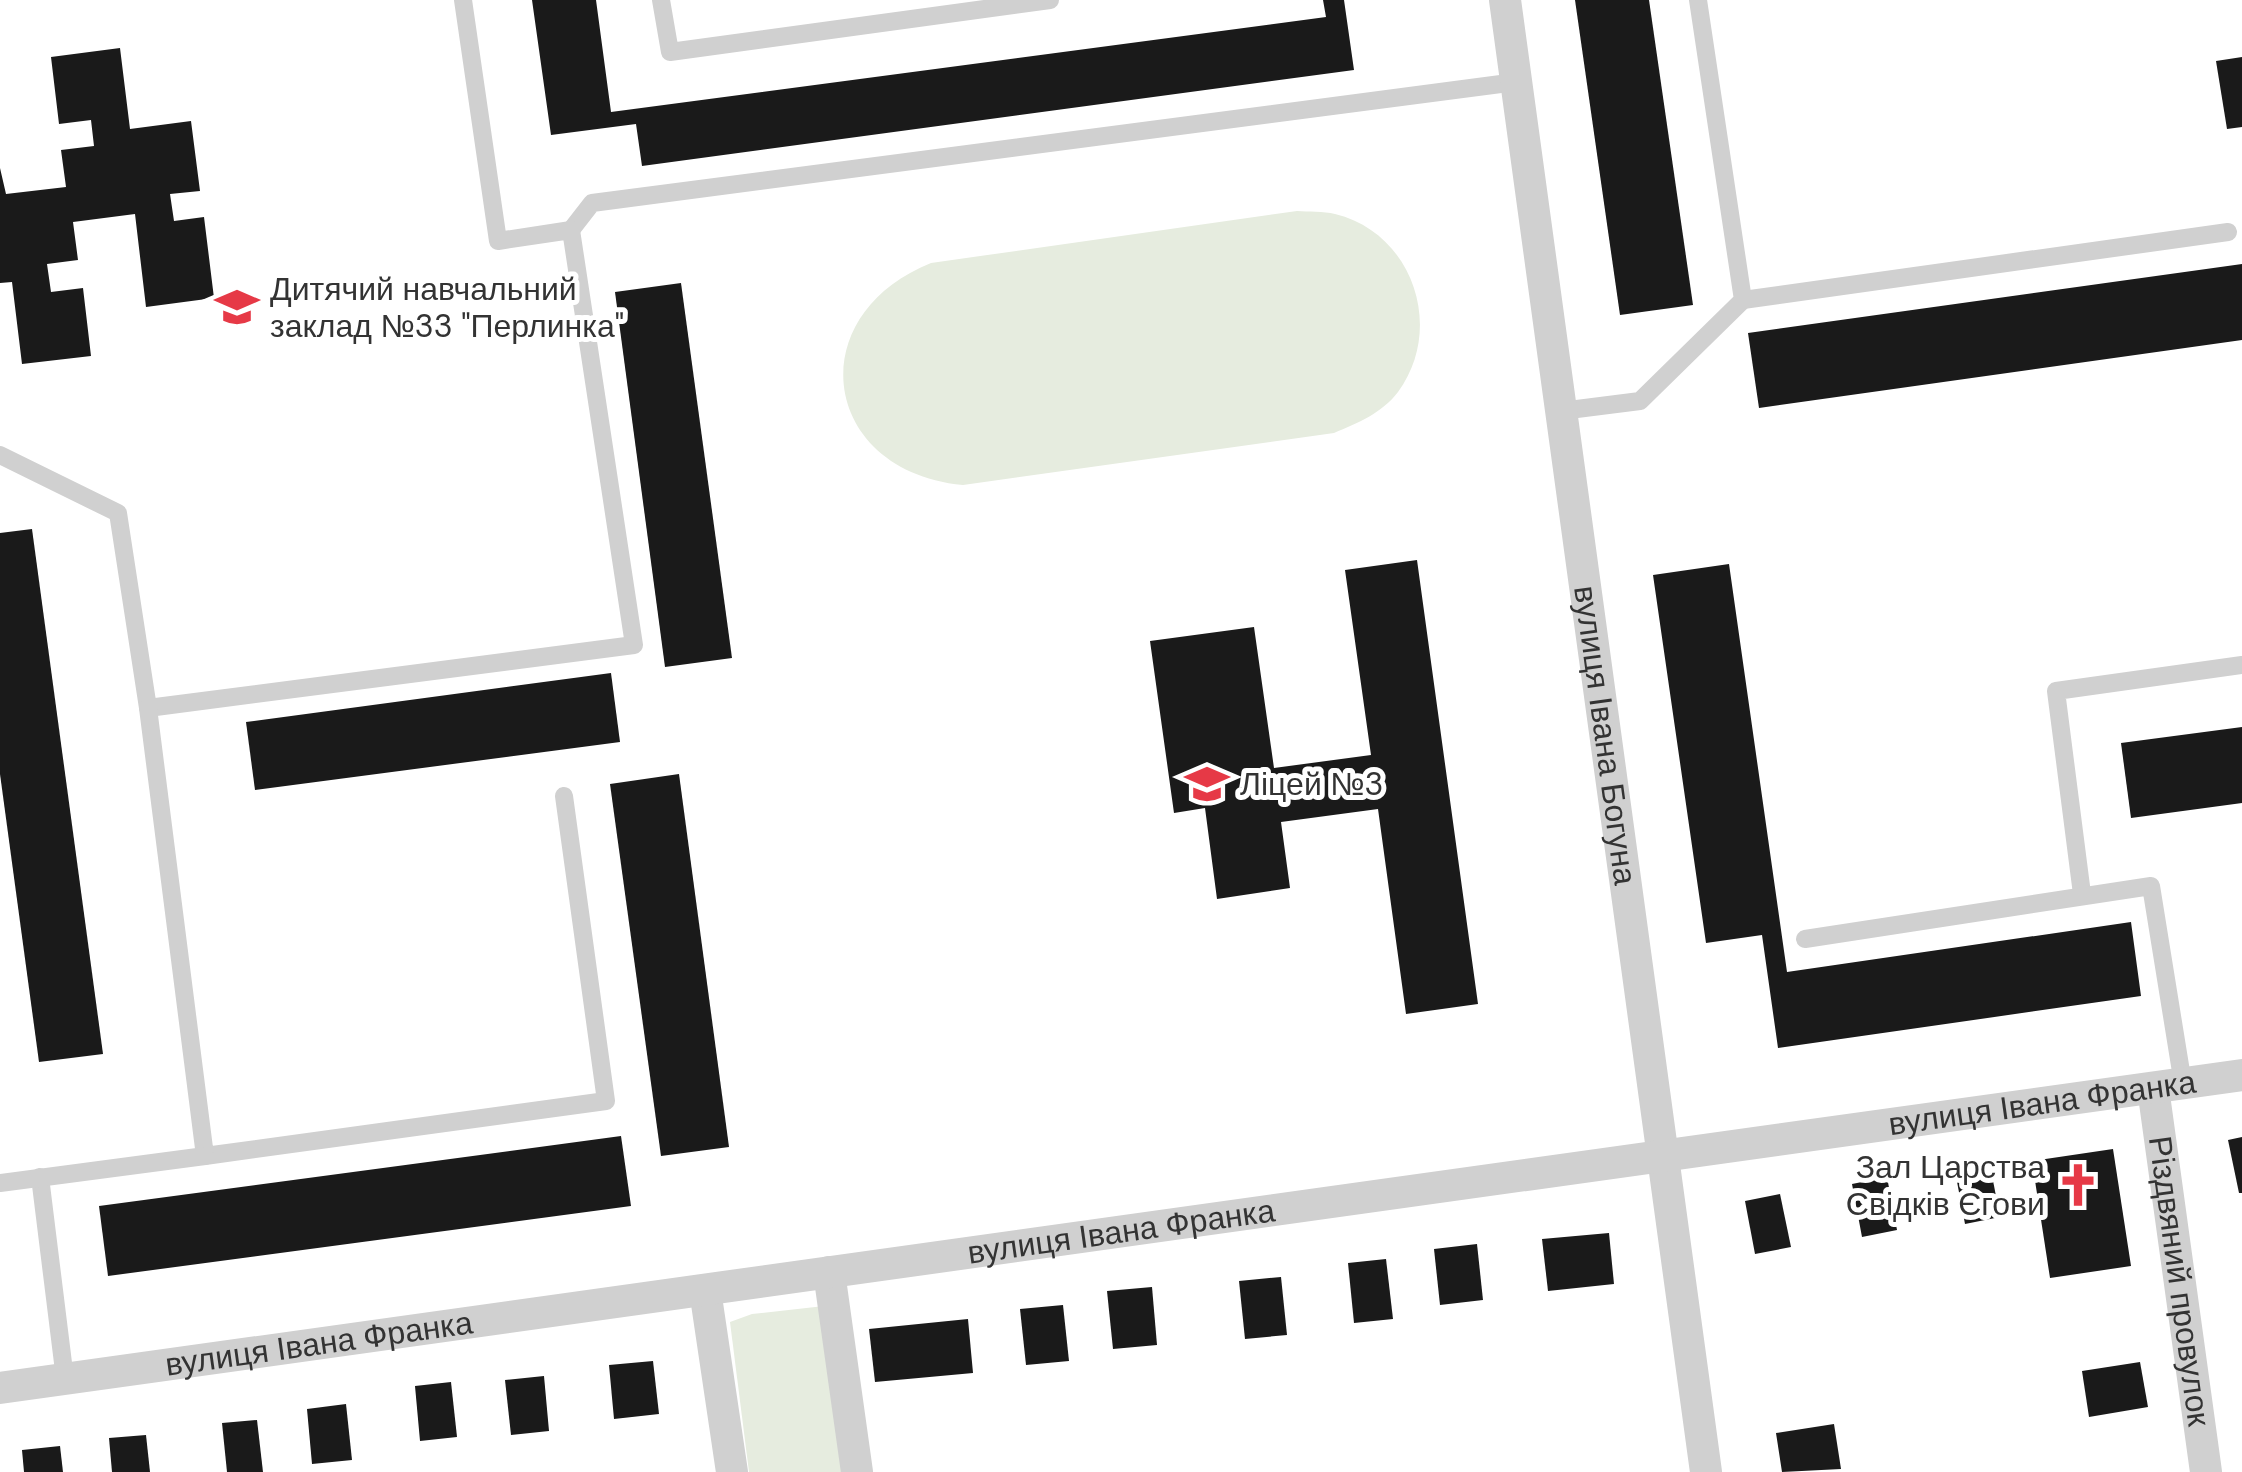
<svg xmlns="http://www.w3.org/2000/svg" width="2242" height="1472" font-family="'DM Sans',sans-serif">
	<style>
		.green { fill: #e6ecdf }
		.building { fill: #1a1a1a }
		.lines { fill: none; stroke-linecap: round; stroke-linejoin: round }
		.service { stroke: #d0d0d0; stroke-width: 18 }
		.minor { stroke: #d0d0d0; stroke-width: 32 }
		.labels { text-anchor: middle; stroke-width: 10; stroke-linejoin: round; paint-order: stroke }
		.poi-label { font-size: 32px; fill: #333; stroke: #fff; text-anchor: start }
		.street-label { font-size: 32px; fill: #333; stroke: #fff }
	</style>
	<rect width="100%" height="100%" fill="#fff"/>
	<g class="green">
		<path d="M1297 211C1309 212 1323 211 1335 214 1413 233 1445 328 1398 392 1382 413 1358 423 1334 433L963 485C821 471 799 316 931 263Z"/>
		<path d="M833 1305 859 1472H749L730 1322 752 1314Z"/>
	</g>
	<g class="building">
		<path d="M532 0H596L611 112 1326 17 1323 0H1344L1354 70 642 166 636 124 551 135Z"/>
		<path d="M1575 0H1649L1693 305 1620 315Z"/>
		<path d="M120 48 130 129 191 121 200 191 170 194 174 221 204 217 214 298 146 307 135 214 73 222 78 260 47 264 51 292 83 288 91 356 22 364 12 282 0 283V168L6 194 66 187 61 150 94 146 91 120 59 124 51 57Z"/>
		<path d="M2242 57V127L2227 129 2216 61Z"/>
		<path d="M2242 264V340L1759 408 1748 333Z"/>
		<path d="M681 283 732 658 665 667 615 292Z"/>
		<path d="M32 529 103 1054 39 1062 0 774V533Z"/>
		<path d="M1417 560 1478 1004 1406 1014 1378 809 1281 822 1290 888 1217 899 1205 808 1174 813 1150 641 1254 627 1274 768 1371 755 1345 570Z"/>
		<path d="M1729 564 1787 972 2131 922 2141 996 1778 1048 1762 935 1706 943 1653 575Z"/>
		<path d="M611 673 620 742 255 790 246 722Z"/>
		<path d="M2242 727V803L2131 818 2121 743Z"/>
		<path d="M679 774 729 1147 661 1156 610 784Z"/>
		<path d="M621 1136 631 1206 108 1276 99 1206Z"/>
		<path d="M2242 1137V1193H2239L2228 1140Z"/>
		<path d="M2113 1149 2131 1266 2050 1278 2032 1161Z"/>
		<path d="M1990 1165 2000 1217 1965 1224 1955 1171Z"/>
		<path d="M1887 1177 1897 1230 1862 1237 1852 1184Z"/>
		<path d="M1780 1194 1791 1247 1755 1254 1745 1201Z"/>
		<path d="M1609 1233 1614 1284 1548 1291 1542 1239Z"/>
		<path d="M1477 1244 1483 1300 1440 1305 1434 1249Z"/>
		<path d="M1386 1259 1393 1319 1354 1323 1348 1263Z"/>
		<path d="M1281 1277 1287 1335 1245 1339 1239 1281Z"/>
		<path d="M1152 1287 1157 1345 1113 1349 1107 1291Z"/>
		<path d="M1063 1305 1069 1361 1026 1365 1020 1309Z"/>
		<path d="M968 1319 973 1373 875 1382 869 1329Z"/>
		<path d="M653 1361 659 1414 614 1419 609 1365Z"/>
		<path d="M2140 1362 2148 1407 2089 1417 2082 1371Z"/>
		<path d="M544 1376 549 1431 511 1435 505 1380Z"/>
		<path d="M451 1382 457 1437 420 1441 415 1386Z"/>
		<path d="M346 1404 352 1460 312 1464 307 1409Z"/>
		<path d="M257 1420 263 1472H227L222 1423Z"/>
		<path d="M1834 1424 1841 1469 1782 1472 1776 1433Z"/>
		<path d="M146 1435 150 1472H112L109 1438Z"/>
		<path d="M60 1446 63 1472H24L22 1450Z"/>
	</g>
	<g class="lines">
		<g class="service">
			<path d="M661 0 670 52 1050 0"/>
			<path d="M571 230 592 203 1516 82"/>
			<path d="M1743 300 2228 232"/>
			<path d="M1561 411 1640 401 1743 300 1698 0"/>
			<path d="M0 455 118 513 148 708 634 645 571 230 498 241 463 0"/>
			<path d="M148 708 205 1156 606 1101 564 796"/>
			<path d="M2082 894 2056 691 2242 665"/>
			<path d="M1805 939 2151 886 2183 1084"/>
			<path d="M40 1177 65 1379"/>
			<path d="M0 1183 205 1156"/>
		</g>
		<g class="minor">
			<path id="s1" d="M1505 0 1706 1472"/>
			<path id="s2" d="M2153 1088 2206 1472"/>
			<path d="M829 1272 857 1472"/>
			<path d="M705 1290 732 1472"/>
			<path id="s3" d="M0 1388 2242 1075"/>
		</g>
	</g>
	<defs>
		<g id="school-bare" transform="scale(3.45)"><path d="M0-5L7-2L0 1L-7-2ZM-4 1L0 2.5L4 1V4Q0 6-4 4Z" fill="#e63946" stroke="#fff" stroke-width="2.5" paint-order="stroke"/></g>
		<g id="church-bare" transform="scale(3.45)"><path d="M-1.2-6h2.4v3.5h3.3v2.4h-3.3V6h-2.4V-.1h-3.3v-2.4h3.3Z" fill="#e63946" stroke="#fff" stroke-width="2.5" paint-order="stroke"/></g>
	</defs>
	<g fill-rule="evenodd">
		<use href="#school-bare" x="237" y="307"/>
		<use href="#school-bare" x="1207" y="784"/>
		<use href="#church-bare" x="2078" y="1185"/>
	</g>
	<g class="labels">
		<g class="poi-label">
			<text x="270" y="300">Дитячий навчальний<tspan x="270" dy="37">заклад №33 "Перлинка"</tspan></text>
			<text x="1240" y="795">Ліцей №3</text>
			<text x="2045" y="1178" text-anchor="end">Зал Царства<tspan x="2045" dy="37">Свідків Єгови</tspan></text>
		</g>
		<g class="street-label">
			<text dy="11" stroke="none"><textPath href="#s1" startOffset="742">вулиця Івана Богуна</textPath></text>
			<text dy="11" stroke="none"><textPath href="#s3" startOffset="2062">вулиця Івана Франка</textPath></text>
			<text dy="11" stroke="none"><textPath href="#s3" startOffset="1132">вулиця Івана Франка</textPath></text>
			<text dy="11" stroke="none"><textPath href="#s2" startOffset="195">Різдвяний провулок</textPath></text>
			<text dy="11" stroke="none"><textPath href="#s3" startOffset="322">вулиця Івана Франка</textPath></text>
		</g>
	</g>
</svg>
